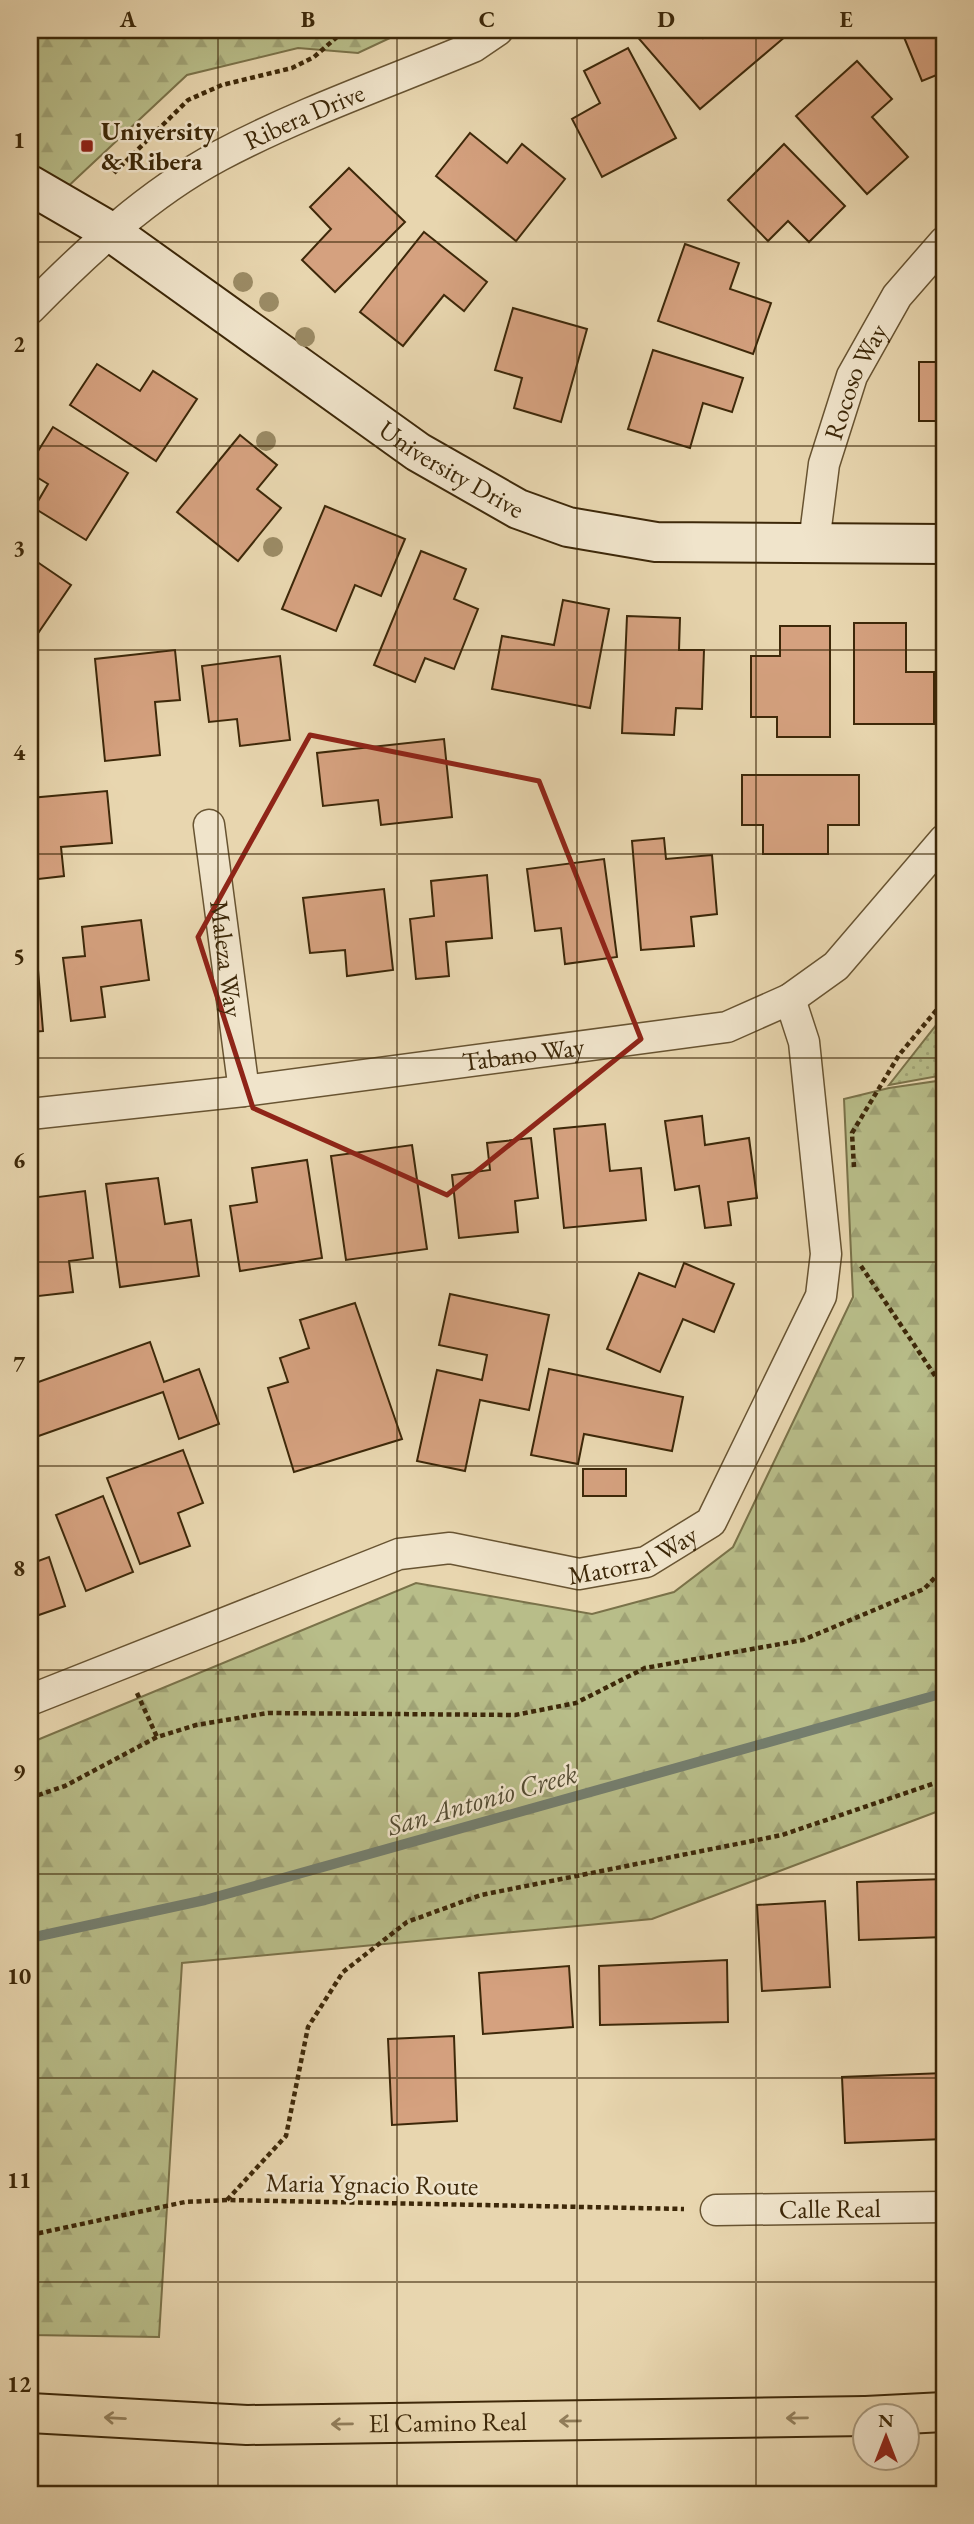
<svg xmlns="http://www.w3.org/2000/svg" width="974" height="2524" font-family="'EB Garamond',serif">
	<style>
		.grass { fill: url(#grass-dots); stroke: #7a7249; stroke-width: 2 }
		.forest { fill: url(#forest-firs); stroke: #7a7249; stroke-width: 2 }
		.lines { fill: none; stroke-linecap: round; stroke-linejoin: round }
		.stream { stroke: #747e6e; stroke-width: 10 }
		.building { fill: #d5a17f; stroke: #3d2809; stroke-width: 2 }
		.street-casing { stroke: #685432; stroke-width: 33 }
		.secondary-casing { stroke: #3d2809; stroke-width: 42 }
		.highway-casing { stroke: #3d2809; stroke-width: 42 }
		.path { stroke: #3d2809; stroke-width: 4.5; stroke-dasharray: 5 3.5; stroke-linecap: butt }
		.street { stroke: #f0e4cb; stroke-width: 30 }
		.secondary { stroke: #f0e4cb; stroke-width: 38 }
		.highway { stroke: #e8d6af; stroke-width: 38 }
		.tree { fill: #9b8b65 }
		.oneway { stroke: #927f5c }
		.marked { fill: none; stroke: #8f2418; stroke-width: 5; stroke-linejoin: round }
		.grid { fill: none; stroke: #3d2809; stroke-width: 2; stroke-opacity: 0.55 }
		.poi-dot { fill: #8f2418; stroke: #f0e4cb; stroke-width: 2.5 }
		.labels { text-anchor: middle; stroke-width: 5; stroke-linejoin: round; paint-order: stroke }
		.street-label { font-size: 26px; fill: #3d2809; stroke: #f0e4cb }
		.poi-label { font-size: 26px; font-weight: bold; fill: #3d2809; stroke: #f0e4cb; text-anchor: start }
		.water-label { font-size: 28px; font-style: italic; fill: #544c33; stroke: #f0e4cb }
		.neatline { fill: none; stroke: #3d2809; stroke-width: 2.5 }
		.grid-label { font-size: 23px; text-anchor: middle; font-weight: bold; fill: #3d2809 }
	</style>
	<defs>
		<pattern id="grass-dots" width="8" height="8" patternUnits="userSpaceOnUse" patternTransform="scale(1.75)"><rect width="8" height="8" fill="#b8bd89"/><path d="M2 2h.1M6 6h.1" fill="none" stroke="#9fa275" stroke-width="1.8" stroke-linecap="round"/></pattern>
		<pattern id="forest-firs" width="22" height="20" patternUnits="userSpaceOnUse" patternTransform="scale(1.75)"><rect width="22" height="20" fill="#b8bd89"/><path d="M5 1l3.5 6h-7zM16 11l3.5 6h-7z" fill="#9fa275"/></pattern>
	</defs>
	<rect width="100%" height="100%" fill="#e8d6af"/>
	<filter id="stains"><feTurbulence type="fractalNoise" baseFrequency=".00286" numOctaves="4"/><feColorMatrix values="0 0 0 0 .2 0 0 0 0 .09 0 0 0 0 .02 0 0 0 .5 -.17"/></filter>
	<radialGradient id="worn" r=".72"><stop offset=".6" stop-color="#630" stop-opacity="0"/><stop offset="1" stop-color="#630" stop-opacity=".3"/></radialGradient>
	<path class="grass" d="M944 1015V1075L889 1085Z"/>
	<g class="forest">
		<path d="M30 30H407L358 53 298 48 187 75 30 222Z"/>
		<path d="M944 1080V1809L652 1919 182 1963 159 2337 30 2335V1743L416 1583 592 1614 674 1592 733 1547 853 1297 844 1099 889 1088Z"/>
	</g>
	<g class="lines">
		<path class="stream" d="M30 1938 205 1900 944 1693"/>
	</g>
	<g class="building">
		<path d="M638 30H696L703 38 712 30H780L786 36 700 109 634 33Z"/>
		<path d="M901 30H944V72L922 81Z"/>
		<path d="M628 48 676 138 602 177 572 119 600 103 584 71Z"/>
		<path d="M857 61 892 99 872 117 908 157 867 194 796 116Z"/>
		<path d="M470 133 507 163 522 144 565 179 516 241 436 176Z"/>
		<path d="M784 144 845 206 809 242 788 221 768 241 728 200Z"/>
		<path d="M349 168 405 222 335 292 302 260 331 229 310 207Z"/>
		<path d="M424 232 487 282 464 311 444 295 403 346 360 312Z"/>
		<path d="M685 244 739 263 730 289 771 303 753 354 658 321Z"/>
		<path d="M513 308 587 329 561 422 514 408 522 378 495 370Z"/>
		<path d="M653 350 743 378 732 412 703 403 690 448 628 429Z"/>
		<rect x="919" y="362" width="25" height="59"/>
		<path d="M97 364 140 391 153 371 197 399 156 461 70 405Z"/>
		<path d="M53 427 128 473 86 540 34 508 48 484 30 473V464Z"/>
		<path d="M240 435 277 465 257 489 281 508 238 561 177 512Z"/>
		<path d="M325 506 405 539 381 596 355 585 336 631 282 609Z"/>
		<path d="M421 551 466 569 454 599 478 609 454 669 425 658 415 682 374 665Z"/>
		<path d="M30 557 71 585 30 645Z"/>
		<path d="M563 600 609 609 590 708 492 689 502 636 554 645Z"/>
		<path d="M627 616 680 618 679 650H704L702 709 676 708 674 735 622 733Z"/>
		<path d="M854 623H906V672H934V724H854Z"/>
		<path d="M780 626H830V737H777V717H751V656H780Z"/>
		<path d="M175 650 180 700 155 702 160 755 105 761 95 659Z"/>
		<path d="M280 656 290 740 240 746 237 719 209 722 202 666Z"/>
		<path d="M444 739 452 817 381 825 378 800 323 806 317 753Z"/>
		<path d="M742 775H859V825H828V854H763V825H742Z"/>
		<path d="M107 791 112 843 61 847 64 876 30 880V798Z"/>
		<path d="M664 838 666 859 712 855 717 914 691 917 694 946 641 950 632 841Z"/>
		<path d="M604 859 617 957 565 964 561 928 535 931 527 869Z"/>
		<path d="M487 875 492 938 446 942 449 976 416 979 410 919 434 916 431 881Z"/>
		<path d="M384 889 393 970 347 976 345 950 310 953 303 898Z"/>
		<path d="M141 920 149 980 101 987 105 1017 71 1021 63 958 85 956 82 927Z"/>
		<path d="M30 933H35L43 1031 30 1032Z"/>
		<path d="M702 1116 705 1145 749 1138 757 1198 728 1202 731 1225 705 1228 699 1186 675 1190 665 1121Z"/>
		<path d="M605 1124 610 1171 641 1168 646 1220 564 1228 554 1129Z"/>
		<path d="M531 1138 538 1198 515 1201 518 1232 459 1238 452 1175 490 1170 487 1143Z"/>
		<path d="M412 1145 427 1249 346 1260 331 1156Z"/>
		<path d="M307 1160 322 1258 240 1271 230 1206 257 1202 252 1168Z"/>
		<path d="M158 1178 165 1224 191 1220 199 1276 120 1287 106 1184Z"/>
		<path d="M85 1191 93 1258 69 1261 73 1292 30 1297V1229L34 1228 30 1198Z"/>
		<path d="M684 1263 734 1284 714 1332 683 1319 660 1372 607 1349 639 1273 675 1287Z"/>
		<path d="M450 1294 549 1315 529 1410 480 1400 465 1471 417 1461 437 1370 482 1380 487 1355 439 1345Z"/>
		<path d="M355 1303 402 1439 294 1472 268 1388 288 1382 280 1358 309 1348 300 1320Z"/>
		<path d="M150 1342 164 1382 199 1369 219 1424 179 1439 163 1392 30 1439V1385Z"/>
		<path d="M549 1369 683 1397 672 1451 584 1434 578 1464 531 1455Z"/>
		<path d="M183 1450 203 1503 178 1513 190 1546 140 1564 107 1478Z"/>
		<rect x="583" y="1469" width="43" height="27"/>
		<path d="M103 1496 133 1572 86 1591 56 1515Z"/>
		<path d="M49 1557 65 1606 30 1618V1564Z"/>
		<path d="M944 1879V1937L859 1940 857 1882Z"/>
		<path d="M825 1901 830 1987 762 1991 757 1905Z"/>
		<path d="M727 1960 728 2022 600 2025 599 1966Z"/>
		<path d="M569 1966 573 2027 483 2034 479 1973Z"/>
		<path d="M454 2036 457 2121 392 2125 388 2039Z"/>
		<path d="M944 2073V2139L845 2143 842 2077Z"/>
	</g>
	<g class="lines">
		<g class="street-casing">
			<g id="street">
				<path id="s1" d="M30 309C86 252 148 194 219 156 300 113 389 82 473 47L498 30"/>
				<path id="s2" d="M814 543 824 464 852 376 897 296 944 242"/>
				<path id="s3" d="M209 825 244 1091"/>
				<path id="s4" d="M30 1114 244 1091 727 1027 790 999 836 966 944 840"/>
				<path id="s5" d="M30 1700 399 1554 450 1548 579 1574 646 1562 711 1522 821 1296 826 1254 804 1042 790 999"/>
				<path id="s6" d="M716 2210 944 2207"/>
			</g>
		</g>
		<g class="secondary-casing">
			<g id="secondary">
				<path id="s7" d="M30 185 111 232 418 452 518 509 568 527 656 542 944 544"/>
			</g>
		</g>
		<g class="highway-casing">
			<g id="highway">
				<path id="s8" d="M30 2413 247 2425 866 2416"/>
				<path d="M866 2416 944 2412"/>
			</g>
		</g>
		<g class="path">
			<path d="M114 173 188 100 222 85 292 68 314 57 345 30"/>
			<path d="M854 1167 852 1133 899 1055 944 1001"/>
			<path d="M861 1266 944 1389"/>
			<path d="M137 1693 157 1737"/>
			<path d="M30 1798 65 1786 157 1737 196 1725 268 1713 515 1715 576 1703 645 1668 803 1640 924 1589 944 1568"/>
			<path d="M227 2200 286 2136 308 2027 343 1972 407 1922 481 1895 782 1835 944 1780"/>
			<path d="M30 2235 185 2202 227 2200 684 2209"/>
		</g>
		<use href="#street" class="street"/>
		<use href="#secondary" class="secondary"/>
		<use href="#highway" class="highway"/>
	</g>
	<g class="tree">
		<circle cx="243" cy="282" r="10"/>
		<circle cx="269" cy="302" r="10"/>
		<circle cx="305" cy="337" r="10"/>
		<circle cx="266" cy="441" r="10"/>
		<circle cx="273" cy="547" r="10"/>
	</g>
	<defs><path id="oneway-shaft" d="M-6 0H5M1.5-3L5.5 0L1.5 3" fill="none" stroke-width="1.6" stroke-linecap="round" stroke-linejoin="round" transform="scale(1.75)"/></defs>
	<g class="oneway">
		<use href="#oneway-shaft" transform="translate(115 2418) rotate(-177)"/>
		<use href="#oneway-shaft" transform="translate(797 2418) rotate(179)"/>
		<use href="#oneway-shaft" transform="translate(570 2421) rotate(179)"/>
		<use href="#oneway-shaft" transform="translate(342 2424) rotate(179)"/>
	</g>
	<path class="marked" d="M310 735 539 781 641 1039 447 1195 253 1108 198 937Z"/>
	<path class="grid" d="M218 30V2494M397 30V2494M577 30V2494M756 30V2494M30 242H944M30 446H944M30 650H944M30 854H944M30 1058H944M30 1262H944M30 1466H944M30 1670H944M30 1874H944M30 2078H944M30 2282H944"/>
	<rect class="poi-dot" x="80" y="139" width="14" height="14" rx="3.5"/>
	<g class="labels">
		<g class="street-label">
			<text dy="9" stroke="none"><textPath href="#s1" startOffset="338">Ribera Drive</textPath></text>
			<text dy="9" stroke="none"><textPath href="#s2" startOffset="168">Rocoso Way</textPath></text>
			<text dy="9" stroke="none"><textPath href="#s7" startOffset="509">University Drive</textPath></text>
			<text dy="9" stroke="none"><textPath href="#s3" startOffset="135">Maleza Way</textPath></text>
			<text dy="9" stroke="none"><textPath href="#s4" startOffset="497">Tabano Way</textPath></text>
			<text dy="9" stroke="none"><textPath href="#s5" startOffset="637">Matorral Way</textPath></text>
			<text transform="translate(372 2184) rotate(1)" y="9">Maria Ygnacio Route</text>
			<text dy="9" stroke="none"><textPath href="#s6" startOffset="114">Calle Real</textPath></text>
			<text dy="9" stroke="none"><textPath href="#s8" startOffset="418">El Camino Real</textPath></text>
		</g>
		<g class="poi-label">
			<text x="101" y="140">University<tspan x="101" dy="30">&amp; Ribera</tspan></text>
		</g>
		<g class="water-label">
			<text transform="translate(482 1799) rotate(-16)" y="10">San Antonio Creek</text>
		</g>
	</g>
	<rect width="974" height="2524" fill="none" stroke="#e8d6af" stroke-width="77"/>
	<g transform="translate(886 2437)"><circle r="33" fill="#f0e4cb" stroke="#a8997d" stroke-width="2"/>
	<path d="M0-5L12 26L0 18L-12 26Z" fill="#8f2418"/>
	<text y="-10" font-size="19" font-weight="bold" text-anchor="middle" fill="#3d2809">N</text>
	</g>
	<rect x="38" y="38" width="898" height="2448" class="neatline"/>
	<g class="grid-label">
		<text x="128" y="27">A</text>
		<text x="308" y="27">B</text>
		<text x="487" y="27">C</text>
		<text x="666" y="27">D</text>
		<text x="846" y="27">E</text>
		<text x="19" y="148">1</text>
		<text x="19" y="352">2</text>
		<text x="19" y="556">3</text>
		<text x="19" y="760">4</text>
		<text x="19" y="964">5</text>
		<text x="19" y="1168">6</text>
		<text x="19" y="1372">7</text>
		<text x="19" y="1576">8</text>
		<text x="19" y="1780">9</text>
		<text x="19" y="1984">10</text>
		<text x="19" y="2188">11</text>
		<text x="19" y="2392">12</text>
	</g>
	<rect width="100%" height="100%" filter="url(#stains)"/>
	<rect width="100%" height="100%" fill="url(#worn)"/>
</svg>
